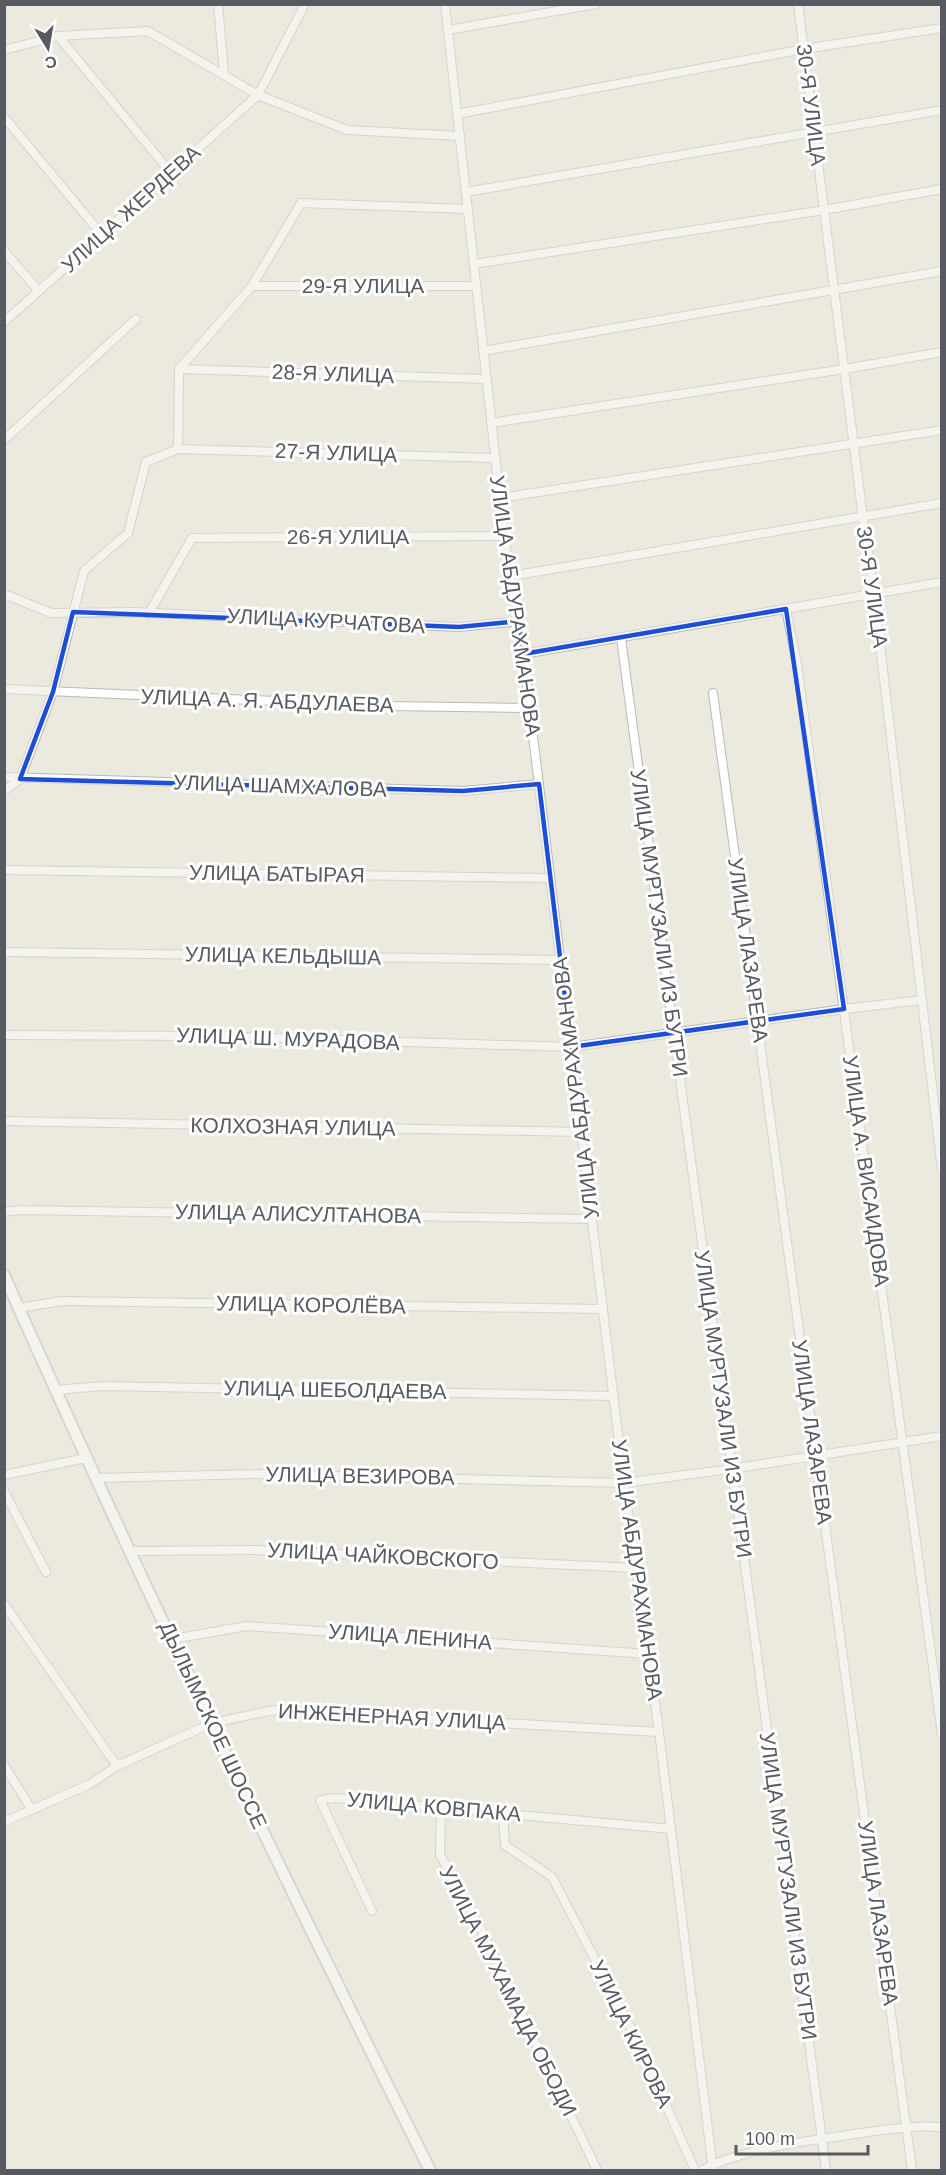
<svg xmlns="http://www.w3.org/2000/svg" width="946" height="2175" font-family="Arial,sans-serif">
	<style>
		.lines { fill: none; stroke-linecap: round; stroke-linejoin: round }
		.street-casing { stroke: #b6b9bf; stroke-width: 10 }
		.secondary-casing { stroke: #b9bcc4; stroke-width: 14 }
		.street { stroke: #fff; stroke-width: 8 }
		.secondary { stroke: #fff; stroke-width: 10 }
		.marked { fill: none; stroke: #1d4ed8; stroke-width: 4.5; stroke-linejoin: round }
		.labels { text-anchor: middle; stroke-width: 6; stroke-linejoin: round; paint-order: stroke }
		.street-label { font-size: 21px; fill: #575b61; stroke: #fff }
	</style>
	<rect width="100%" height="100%" fill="#eceade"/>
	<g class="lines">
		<g class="street-casing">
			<g id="street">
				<path d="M218 4 224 75"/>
				<path d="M445 4 504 536 523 654 624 1483 659 1732 713 2170"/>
				<path d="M798 4 864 526 874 594 942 1170"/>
				<path d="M448 30 596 4"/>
				<path d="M58 36 171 173"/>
				<path d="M4 50 58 36 148 31 258 95 347 130 460 136"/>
				<path d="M457 114 804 49 942 28"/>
				<path d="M4 117 102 235"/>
				<path d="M466 192 942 110"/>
				<path d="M4 251 39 291"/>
				<path d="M474 264 824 210 942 189"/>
				<path d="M252 286H475"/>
				<path d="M4 322 258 95 305 4"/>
				<path d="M483 351 942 271"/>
				<path d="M179 369 487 379"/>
				<path d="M491 423 844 369 942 352"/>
				<path d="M4 440 136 319"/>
				<path d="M178 449 495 458"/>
				<path d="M500 498 942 430"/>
				<path d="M511 576 942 503"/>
				<path d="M4 594 51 613 134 612 459 627 519 621"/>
				<path d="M786 609 797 664 942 1734"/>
				<path d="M149 613 192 538 504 536"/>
				<path d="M621 638 826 2170"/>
				<path d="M523 654 942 582"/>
				<path d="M4 689 388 706 530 708"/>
				<path d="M713 693 912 2170"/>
				<path d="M4 777 463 791 539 784"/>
				<path d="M4 791 20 779 53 692 84 571 128 533 146 462 178 449 179 369 252 286 301 203 468 209"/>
				<path d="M4 870 550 878"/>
				<path d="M4 952 561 960"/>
				<path d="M4 1035 209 1036 571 1047 844 1009 922 1000"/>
				<path d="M4 1121 582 1132"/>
				<path d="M4 1212 20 1210 592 1219"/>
				<path d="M19 1308 62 1301 603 1309"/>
				<path d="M56 1390 102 1386 614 1396"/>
				<path d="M4 1475 86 1458"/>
				<path d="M95 1478 260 1474 624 1483 731 1469 942 1436"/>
				<path d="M4 1491 46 1572"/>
				<path d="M130 1551 254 1550 636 1568"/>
				<path d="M4 1604 117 1766"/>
				<path d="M173 1639 247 1626 648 1654"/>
				<path d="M4 1765 32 1810"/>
				<path d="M441 1807 440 1855 478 1923 597 2170"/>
				<path d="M503 1813 505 1845 552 1877 635 2036 695 2170"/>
				<path d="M4 1822 90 1784 117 1766 212 1723 274 1710 659 1732"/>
				<path d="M372 1911 320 1800 335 1798 671 1829"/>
				<path d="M702 2170C748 2147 803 2142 854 2134 883 2130 912 2125 942 2127"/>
			</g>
		</g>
		<g class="secondary-casing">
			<path id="secondary" d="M4 1275C138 1577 282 1875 430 2170"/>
		</g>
		<use href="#street" class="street"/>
		<use href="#secondary" class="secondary"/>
	</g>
	<path d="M0 0H946V2175H0ZM786 609 844 1009 571 1047 539 784 463 791 20 779 53 692 73 612 459 627 519 621 523 654Z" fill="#eceade" fill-opacity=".55" fill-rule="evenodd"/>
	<path class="marked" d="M786 609 844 1009 571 1047 539 784 463 791 20 779 53 692 73 612 459 627 519 621 523 654Z"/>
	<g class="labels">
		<g class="street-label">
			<text transform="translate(811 105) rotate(83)" y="7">30-Я УЛИЦА</text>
			<text transform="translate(131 209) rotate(-42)" y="7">УЛИЦА ЖЕРДЕВА</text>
			<text x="363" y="293">29-Я УЛИЦА</text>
			<text transform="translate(333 374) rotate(2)" y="7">28-Я УЛИЦА</text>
			<text transform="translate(336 453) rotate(2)" y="7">27-Я УЛИЦА</text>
			<text x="348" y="544">26-Я УЛИЦА</text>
			<text transform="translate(872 587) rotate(82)" y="7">30-Я УЛИЦА</text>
			<text transform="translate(515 606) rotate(82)" y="7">УЛИЦА АБДУРАХМАНОВА</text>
			<text transform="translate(326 621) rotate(3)" y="7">УЛИЦА КУРЧАТОВА</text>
			<text transform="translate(267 701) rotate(2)" y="7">УЛИЦА А. Я. АБДУЛАЕВА</text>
			<text transform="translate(280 786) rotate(2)" y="7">УЛИЦА ШАМХАЛОВА</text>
			<text transform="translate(277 874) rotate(1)" y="7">УЛИЦА БАТЫРАЯ</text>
			<text transform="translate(659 923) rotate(82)" y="7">УЛИЦА МУРТУЗАЛИ ИЗ БУТРИ</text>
			<text transform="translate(748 950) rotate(82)" y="7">УЛИЦА ЛАЗАРЕВА</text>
			<text transform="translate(283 956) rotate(1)" y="7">УЛИЦА КЕЛЬДЫША</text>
			<text transform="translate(288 1039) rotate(2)" y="7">УЛИЦА Ш. МУРАДОВА</text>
			<text transform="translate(576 1088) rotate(-97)" y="7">УЛИЦА АБДУРАХМАНОВА</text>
			<text transform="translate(293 1127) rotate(1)" y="7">КОЛХОЗНАЯ УЛИЦА</text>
			<text transform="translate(866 1171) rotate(82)" y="7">УЛИЦА А. ВИСАИДОВА</text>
			<text transform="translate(298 1214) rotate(1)" y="7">УЛИЦА АЛИСУЛТАНОВА</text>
			<text transform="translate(311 1305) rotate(1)" y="7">УЛИЦА КОРОЛЁВА</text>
			<text transform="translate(335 1390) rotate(1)" y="7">УЛИЦА ШЕБОЛДАЕВА</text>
			<text transform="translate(723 1404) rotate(82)" y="7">УЛИЦА МУРТУЗАЛИ ИЗ БУТРИ</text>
			<text transform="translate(812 1432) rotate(82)" y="7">УЛИЦА ЛАЗАРЕВА</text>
			<text transform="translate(360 1476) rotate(1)" y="7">УЛИЦА ВЕЗИРОВА</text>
			<text transform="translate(383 1556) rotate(3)" y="7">УЛИЦА ЧАЙКОВСКОГО</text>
			<text transform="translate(637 1570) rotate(82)" y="7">УЛИЦА АБДУРАХМАНОВА</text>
			<text transform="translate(410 1637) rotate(4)" y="7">УЛИЦА ЛЕНИНА</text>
			<text transform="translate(392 1717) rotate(3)" y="7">ИНЖЕНЕРНАЯ УЛИЦА</text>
			<text transform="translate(213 1725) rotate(65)" y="7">ДЫЛЫМСКОЕ ШОССЕ</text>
			<text transform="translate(434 1807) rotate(5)" y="7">УЛИЦА КОВПАКА</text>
			<text transform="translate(788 1886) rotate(82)" y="7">УЛИЦА МУРТУЗАЛИ ИЗ БУТРИ</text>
			<text transform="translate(878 1913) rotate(82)" y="7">УЛИЦА ЛАЗАРЕВА</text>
			<text transform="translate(508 1991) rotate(63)" y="7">УЛИЦА МУХАМАДА ОБОДИ</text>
			<text transform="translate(631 2034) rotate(64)" y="7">УЛИЦА КИРОВА</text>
		</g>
	</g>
	<rect width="946" height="2175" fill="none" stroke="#575b61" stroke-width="12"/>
	<g transform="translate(48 48) rotate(169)" stroke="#ffffff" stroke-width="4.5" paint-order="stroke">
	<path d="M0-4.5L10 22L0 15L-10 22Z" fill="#575b61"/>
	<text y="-9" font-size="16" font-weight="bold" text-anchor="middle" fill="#575b61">С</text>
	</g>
	<path d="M736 2145v9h132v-9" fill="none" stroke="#575b61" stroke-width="3"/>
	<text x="745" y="2145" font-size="18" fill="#575b61" stroke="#ffffff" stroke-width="4.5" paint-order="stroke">100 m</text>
</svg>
